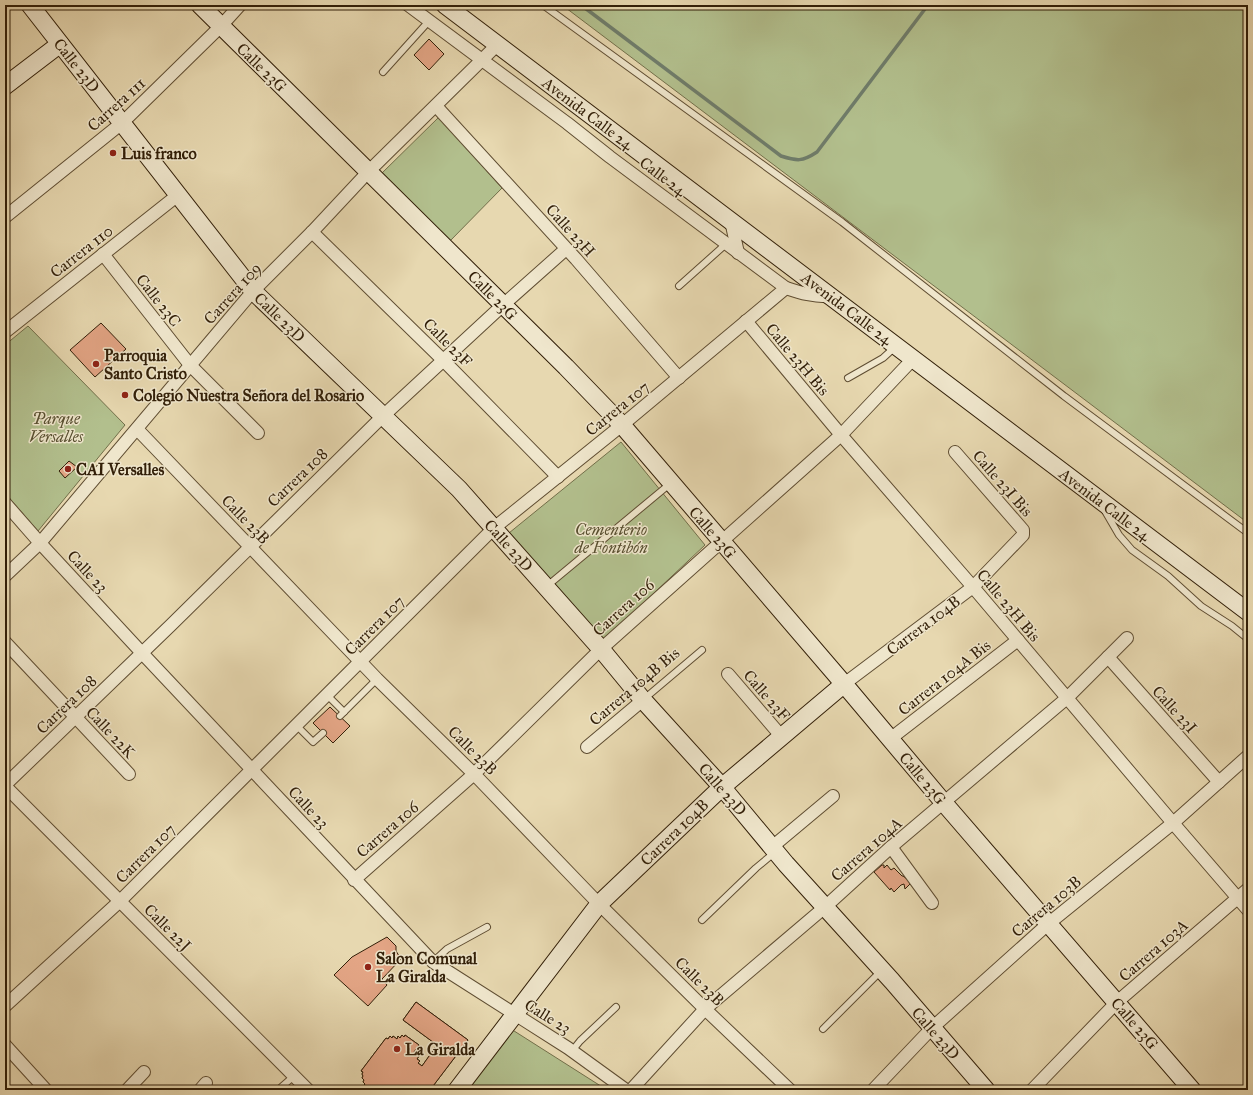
<svg xmlns="http://www.w3.org/2000/svg" width="1253" height="1095" font-family="'IM FELL Great Primer',serif">
	<style>
		.green { fill: #b2bf8d; stroke: #726f4a }
		.lines { fill: none; stroke-linecap: round; stroke-linejoin: round }
		.stream { stroke: #6f7c6a; stroke-width: 3.5 }
		.building { fill: #e3a585; stroke: #321f08; fill-rule: evenodd }
		.lane-casing { stroke: #5f4d32; stroke-width: 8 }
		.street-casing { stroke: #5f4d32; stroke-width: 14 }
		.secondary-casing { stroke: #321f08; stroke-width: 19 }
		.lane { stroke: #efe6cc; stroke-width: 6 }
		.street { stroke: #efe6cc; stroke-width: 12 }
		.secondary { stroke: #efe6cc; stroke-width: 17 }
		.poi-dot { fill: #8f2418; stroke: #efe6cc; stroke-width: 1.5 }
		.labels { text-anchor: middle; stroke-width: 3; stroke-linejoin: round; paint-order: stroke }
		.street-label { font-size: 16px; fill: #321f08; stroke: #efe6cc }
		.poi-label { font-size: 16px; font-weight: bold; fill: #321f08; stroke: #efe6cc; text-anchor: start }
		.park-label { font-size: 16px; font-style: italic; fill: #584f30; stroke: #efe6cc }
	</style>
	<rect width="100%" height="100%" fill="#e7d8b0"/>
	<filter id="stains"><feTurbulence type="fractalNoise" baseFrequency=".005" numOctaves="4"/><feColorMatrix values="0 0 0 0 .2 0 0 0 0 .09 0 0 0 0 .02 0 0 0 .5 -.17"/></filter>
	<radialGradient id="worn" r=".72"><stop offset=".6" stop-color="#630" stop-opacity="0"/><stop offset="1" stop-color="#630" stop-opacity=".3"/></radialGradient>
	<g class="green">
		<path d="M562 5H1248V523Z"/>
		<path d="M439 117 502 188 449 242 381 174Z"/>
		<path d="M28 326 125 425 38 531 5 493V345Z"/>
		<path d="M621 442 705 545 603 641 509 533Z"/>
		<path d="M511 1029 607 1090H463Z"/>
	</g>
	<g class="lines">
		<path class="stream" d="M581 5 781 156C797 161 802 162 817 152L928 5"/>
	</g>
	<g class="building">
		<path d="M429 39 444 54 429 70 414 55Z"/>
		<path d="M101 323 126 349 95 377 70 350Z"/>
		<path d="M69 461 77 467 65 478 59 471Z"/>
		<path d="M330 707 350 726 333 743 313 723Z"/>
		<path d="M882 865H884V868L887 865 891 870 894 868 902 876H903L908 880H909L910 884 905 889 904 884 901 885 894 892 891 888 890 890 874 872Z"/>
		<path d="M387 937 396 946V951L401 959 382 979 387 985 368 1006 334 975 352 957Z"/>
		<path d="M416 1002 468 1040 430 1090H367L363 1087 365 1084 363 1082 364 1080 362 1078 363 1076 362 1074 363 1072 361 1071 386 1038 388 1039 390 1036 392 1038 393 1036 397 1039 398 1036 400 1038 402 1035 404 1037 405 1035 419 1045 414 1052 419 1056 417 1059 420 1061 418 1063 422 1066 437 1045 403 1020ZM401 1065 412 1074 403 1087 391 1077Z"/>
		<path d="M416 1002 468 1040 430 1090H367L363 1087 365 1084 363 1082 364 1080 362 1078 363 1076 362 1074 363 1072 361 1071 386 1038 388 1039 390 1036 392 1038 393 1036 397 1039 398 1036 400 1038 402 1035 404 1037 405 1035 419 1045 414 1052 419 1056 417 1059 420 1061 418 1063 422 1066 437 1045 403 1020Z"/>
	</g>
	<g class="lines">
		<g class="lane-casing">
			<g id="lane">
				<path d="M543 5 842 222 1064 396 1248 533"/>
				<path d="M383 72 429 21"/>
				<path d="M679 286 726 244"/>
				<path d="M848 378 883 358 895 347"/>
				<path d="M1105 511 1119 535 1132 550 1168 576 1201 606 1232 626 1248 639"/>
				<path d="M547 586 671 483"/>
				<path d="M326 694 344 712"/>
				<path d="M644 699 702 650"/>
				<path d="M340 716 377 679"/>
				<path d="M296 725 313 742 323 733"/>
				<path d="M702 920 756 868 774 853"/>
				<path d="M433 962 447 949 487 927"/>
				<path d="M823 1029 881 971"/>
				<path d="M572 1051 580 1041 616 1007"/>
				<path d="M278 1090 294 1076"/>
			</g>
		</g>
		<g class="street-casing">
			<g id="street">
				<path d="M408 5 567 123 610 157 786 288C801 293 814 297 830 296"/>
				<path d="M436 106 576 259 679 378"/>
				<path d="M5 217 122 123 221 26 240 5"/>
				<path d="M731 221 738 253"/>
				<path d="M312 232 443 360 558 477"/>
				<path d="M103 254 190 365 258 433"/>
				<path d="M746 321 841 435 973 587 1173 823 1248 910"/>
				<path d="M5 332 178 195"/>
				<path d="M137 429 377 679 474 774 599 904 705 1009 790 1090"/>
				<path d="M5 503 40 543 142 653 433 962 568 1048 626 1090"/>
				<path d="M5 576 40 543 253 291 312 232 369 171 497 45"/>
				<path d="M5 642 129 774"/>
				<path d="M1108 657 1219 782"/>
				<path d="M728 674 782 737"/>
				<path d="M844 684 973 587 1023 535V530L955 452"/>
				<path d="M890 739 1018 640"/>
				<path d="M587 747 643 700"/>
				<path d="M5 785 171 625 383 416 503 305 566 249"/>
				<path d="M5 786 308 1090"/>
				<path d="M772 847 833 796"/>
				<path d="M891 847 932 903"/>
				<path d="M354 880 474 774 601 649 841 435 913 359"/>
				<path d="M5 1006 120 901 494 528 622 425 786 288"/>
				<path d="M5 1045 46 1090"/>
				<path d="M127 1090 144 1072"/>
				<path d="M200 1090 206 1083"/>
				<path d="M631 1090 705 1009 825 907 891 847 1067 698 1127 638"/>
				<path d="M873 1090 932 1028 1048 924 1173 823 1248 756"/>
				<path d="M1032 1090 1117 1002 1248 889"/>
			</g>
		</g>
		<g class="secondary-casing">
			<g id="secondary">
				<path d="M30 5 253 291 459 489 601 649 643 700 722 787 786 864 892 981 986 1090"/>
				<path d="M200 5 566 367 622 425 844 684 944 803 1192 1090"/>
				<path d="M445 5 1248 612"/>
				<path d="M5 86 60 44"/>
				<path d="M457 1090 599 904 722 787 844 684"/>
			</g>
		</g>
		<use href="#lane" class="lane"/>
		<use href="#street" class="street"/>
		<use href="#secondary" class="secondary"/>
	</g>
	<g class="poi-dot">
		<circle cx="113" cy="153" r="4"/>
		<circle cx="96" cy="364" r="4"/>
		<circle cx="125" cy="395" r="4"/>
		<circle cx="68" cy="469" r="4"/>
		<circle cx="368" cy="967" r="4"/>
		<circle cx="397" cy="1049" r="4"/>
	</g>
	<g class="labels">
		<g class="street-label">
			<text transform="translate(77 65) rotate(52)" y="6">Calle 23D</text>
			<text transform="translate(262 67) rotate(44)" y="6">Calle 23G</text>
			<text transform="translate(116 104) rotate(-42)" y="6">Carrera 111</text>
			<text transform="translate(588 113) rotate(37)" y="6">Avenida Calle 24</text>
			<text transform="translate(663 176) rotate(37)" y="6">Calle 24</text>
			<text transform="translate(571 230) rotate(48)" y="6">Calle 23H</text>
			<text transform="translate(81 251) rotate(-38)" y="6">Carrera 110</text>
			<text transform="translate(232 293) rotate(-48)" y="6">Carrera 109</text>
			<text transform="translate(493 295) rotate(45)" y="6">Calle 23G</text>
			<text transform="translate(159 300) rotate(52)" y="6">Calle 23C</text>
			<text transform="translate(847 308) rotate(37)" y="6">Avenida Calle 24</text>
			<text transform="translate(280 317) rotate(44)" y="6">Calle 23D</text>
			<text transform="translate(448 342) rotate(45)" y="6">Calle 23F</text>
			<text transform="translate(798 359) rotate(50)" y="6">Calle 23H Bis</text>
			<text transform="translate(617 408) rotate(-39)" y="6">Carrera 107</text>
			<text transform="translate(297 477) rotate(-44)" y="6">Carrera 108</text>
			<text transform="translate(1003 483) rotate(49)" y="6">Calle 23I Bis</text>
			<text transform="translate(1105 504) rotate(37)" y="6">Avenida Calle 24</text>
			<text transform="translate(246 519) rotate(46)" y="6">Calle 23B</text>
			<text transform="translate(713 532) rotate(49)" y="6">Calle 23G</text>
			<text transform="translate(509 545) rotate(48)" y="6">Calle 23D</text>
			<text transform="translate(88 571) rotate(47)" y="6">Calle 23</text>
			<text transform="translate(1009 605) rotate(50)" y="6">Calle 23H Bis</text>
			<text transform="translate(623 607) rotate(-42)" y="6">Carrera 106</text>
			<text transform="translate(374 625) rotate(-45)" y="6">Carrera 107</text>
			<text transform="translate(923 625) rotate(-37)" y="6">Carrera 104B</text>
			<text transform="translate(944 677) rotate(-38)" y="6">Carrera 104A Bis</text>
			<text transform="translate(634 686) rotate(-40)" y="6">Carrera 104B Bis</text>
			<text transform="translate(767 695) rotate(49)" y="6">Calle 23F</text>
			<text transform="translate(66 704) rotate(-44)" y="6">Carrera 108</text>
			<text transform="translate(1175 709) rotate(48)" y="6">Calle 23I</text>
			<text transform="translate(111 732) rotate(47)" y="6">Calle 22K</text>
			<text transform="translate(473 750) rotate(45)" y="6">Calle 23B</text>
			<text transform="translate(923 778) rotate(50)" y="6">Calle 23G</text>
			<text transform="translate(723 789) rotate(49)" y="6">Calle 23D</text>
			<text transform="translate(309 807) rotate(47)" y="6">Calle 23</text>
			<text transform="translate(387 829) rotate(-41)" y="6">Carrera 106</text>
			<text transform="translate(674 832) rotate(-44)" y="6">Carrera 104B</text>
			<text transform="translate(866 849) rotate(-41)" y="6">Carrera 104A</text>
			<text transform="translate(145 853) rotate(-45)" y="6">Carrera 107</text>
			<text transform="translate(1046 906) rotate(-40)" y="6">Carrera 103B</text>
			<text transform="translate(168 927) rotate(45)" y="6">Calle 22J</text>
			<text transform="translate(1153 950) rotate(-41)" y="6">Carrera 103A</text>
			<text transform="translate(700 981) rotate(45)" y="6">Calle 23B</text>
			<text transform="translate(548 1016) rotate(32)" y="6">Calle 23</text>
			<text transform="translate(1135 1023) rotate(49)" y="6">Calle 23G</text>
			<text transform="translate(936 1033) rotate(49)" y="6">Calle 23D</text>
		</g>
		<g class="poi-label">
			<text x="121" y="159">Luis franco</text>
			<text x="104" y="361">Parroquia<tspan x="104" dy="18">Santo Cristo</tspan></text>
			<text x="133" y="401">Colegio Nuestra Señora del Rosario</text>
			<text x="76" y="475">CAI Versalles</text>
			<text x="376" y="964">Salon Comunal<tspan x="376" dy="18">La Giralda</tspan></text>
			<text x="405" y="1055">La Giralda</text>
		</g>
		<g class="park-label">
			<text x="56" y="424">Parque<tspan x="56" dy="18">Versalles</tspan></text>
			<text x="611" y="535">Cementerio<tspan x="611" dy="18">de Fontibón</tspan></text>
		</g>
	</g>
	<rect width="1253" height="1095" fill="none" stroke="#e7d8b0" stroke-width="20"/>
	<rect x="6" y="6" width="1241" height="1083" fill="none" stroke="#321f08" stroke-width="2"/>
	<rect x="10" y="10" width="1233" height="1075" fill="none" stroke="#321f08"/>
	<rect width="100%" height="100%" filter="url(#stains)"/>
	<rect width="100%" height="100%" fill="url(#worn)"/>
</svg>
